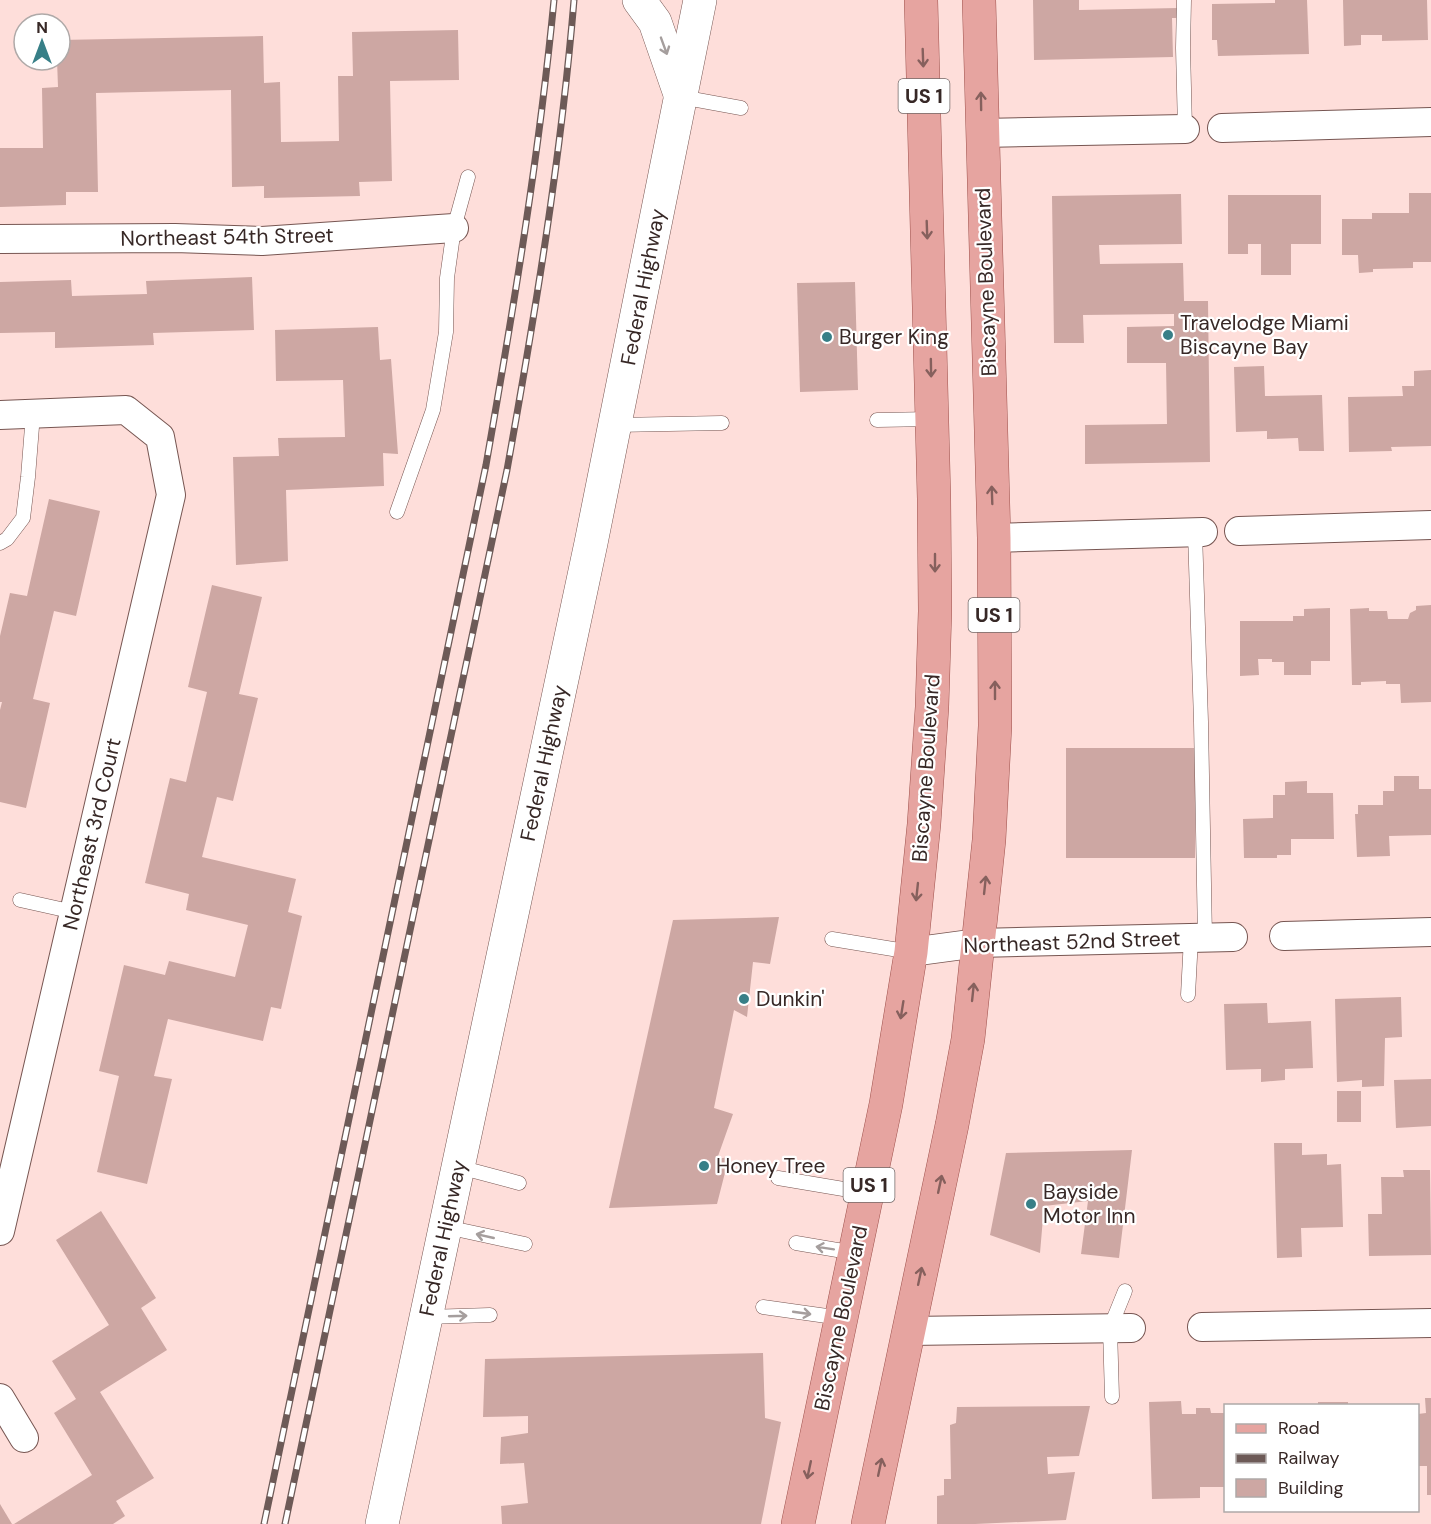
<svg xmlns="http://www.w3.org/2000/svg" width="1431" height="1524" font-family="'DM Sans',sans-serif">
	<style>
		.building { fill: #cda7a3 }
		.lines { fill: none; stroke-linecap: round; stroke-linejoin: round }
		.service-casing { stroke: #775652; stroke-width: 15 }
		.minor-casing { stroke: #775652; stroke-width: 30 }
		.tertiary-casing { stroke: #775652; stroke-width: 34 }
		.secondary-casing { stroke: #775652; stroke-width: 34 }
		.primary-casing { stroke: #9e514c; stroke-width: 34 }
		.service { stroke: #fff; stroke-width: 14 }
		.minor { stroke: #fff; stroke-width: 28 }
		.tertiary { stroke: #fff; stroke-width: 33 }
		.secondary { stroke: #fff; stroke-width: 33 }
		.primary { stroke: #e6a4a0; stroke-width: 33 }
		.rail-casing { stroke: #6d5a57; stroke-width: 7 }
		.rail { stroke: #fff; stroke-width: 4.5; stroke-dasharray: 14; stroke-linecap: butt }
		.oneway { stroke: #a59e9d }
		.oneway2 { stroke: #86605d }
		.poi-dot { fill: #377f87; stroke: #fff; stroke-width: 2 }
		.labels { text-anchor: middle; stroke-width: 4.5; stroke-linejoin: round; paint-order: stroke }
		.shield { fill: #fff; stroke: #736867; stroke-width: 1.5 }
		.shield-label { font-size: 20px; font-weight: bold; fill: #372826 }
		.street-label { font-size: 21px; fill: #372826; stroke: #fff }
		.poi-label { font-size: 21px; fill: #372826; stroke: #fff; text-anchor: start }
	</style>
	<rect width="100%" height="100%" fill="#fededa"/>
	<g class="building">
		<path d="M1033 0H1079V10L1178 8V18H1172L1173 57 1034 60Z"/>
		<path d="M1275 0H1307L1309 54 1218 56 1217 40H1212V4L1275 3Z"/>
		<path d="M1343 0H1427L1428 40 1382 41V35H1361V45L1344 46Z"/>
		<path d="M458 30 459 80 390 81 392 181 359 182 360 196 264 198V186L232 187 231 90 96 93 98 192H66V205L0 207V148H43L42 88 58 87 57 60H60V40L263 36 264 83 280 82 281 142 339 141 338 76H353L352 32Z"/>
		<path d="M1409 193H1431V262H1413V268L1373 269V272L1359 273 1358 255H1342V219H1372V213H1409Z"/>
		<path d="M1181 194 1182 244 1099 245 1100 264 1183 263 1184 301H1208L1210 462 1085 464V425L1167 424 1166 363H1127V327L1174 326V314L1083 315 1084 343H1054L1052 196Z"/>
		<path d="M1228 195H1321V244H1291V275H1261V244H1248V254H1228Z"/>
		<path d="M252 277 254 330 153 333 154 345 55 348V332L0 333V282L71 280 72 296 147 294 146 281Z"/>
		<path d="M855 282 858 390 800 392 797 283Z"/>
		<path d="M378 327 380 360 391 359 398 454 383 453 384 486 286 490 288 561 236 565 233 457 279 456 278 438 345 437 343 380 276 381 275 330Z"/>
		<path d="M1264 366 1265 396 1322 395 1324 451H1299L1298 438 1267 439V431L1236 432 1234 367Z"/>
		<path d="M1431 370V446L1391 447 1392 451 1349 452 1348 397 1403 396 1402 386H1414V371Z"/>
		<path d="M49 499 100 511 76 616 54 611 33 699 50 703 26 808 0 802V710L2 702H0V636L10 593 27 596Z"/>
		<path d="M212 585 262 597 239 694 258 698 233 801 217 797 202 857 296 879 288 912 302 916 281 1009 271 1007 263 1041 168 1019 154 1076 172 1079 147 1184 97 1172 119 1076 99 1071 124 965 165 975 169 961 235 977 248 925 186 910 189 894 145 883 170 778 186 782 207 692 188 687Z"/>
		<path d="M1431 605V702L1401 703 1400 684H1386V681L1361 682V685H1352L1350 609 1369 608V611H1387L1388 619H1408L1410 613 1416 610V606Z"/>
		<path d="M1330 608V661H1311V675H1284V662H1272V659H1258L1259 675 1240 676V621H1293V616H1304V609Z"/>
		<rect x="1066" y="748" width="129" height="110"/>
		<path d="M1394 776H1419V789H1431V835L1389 836 1390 856 1357 857 1355 814H1358V805H1383V791H1394Z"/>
		<path d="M1307 781V793H1333L1334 839H1291V855H1277V858H1244L1243 819 1273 818V795H1285V782Z"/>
		<path d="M779 917 770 964 753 962 747 1017 734 1010 714 1108 733 1114 717 1159 729 1157 717 1204 609 1208 673 920Z"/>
		<path d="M1401 997 1402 1037 1385 1038 1384 1086 1362 1087V1080L1337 1082 1335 999Z"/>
		<path d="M1267 1003 1268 1023 1311 1021 1313 1068 1285 1069V1080L1261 1082V1069L1226 1070 1224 1004Z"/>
		<path d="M1431 1079V1126L1396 1128 1394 1080Z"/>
		<rect x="1337" y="1091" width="24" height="31"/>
		<path d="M1274 1143H1302V1155L1327 1154V1165L1341 1164 1343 1227 1301 1228 1302 1257 1277 1258Z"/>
		<path d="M1132 1150 1119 1258 1081 1254 1088 1201 1044 1206 1040 1253 990 1235 1006 1153Z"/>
		<path d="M1403 1170H1430L1431 1255 1369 1256 1368 1214H1382L1381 1177H1404Z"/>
		<path d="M101 1211 156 1298 141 1308 167 1350 100 1392 154 1478 116 1501 125 1516 113 1524H14L92 1475 54 1413 76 1399 52 1361 109 1325 56 1240Z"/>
		<path d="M763 1353 765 1418 781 1422 761 1524H502L501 1506 528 1503 524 1463 500 1464 501 1437 528 1433V1416L483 1417 485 1359Z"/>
		<path d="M1425 1398H1431V1495H1427V1466H1418V1414L1426 1413Z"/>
		<path d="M1181 1401 1182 1414H1196V1408H1210L1211 1413H1226V1487H1200V1498L1152 1499 1149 1402Z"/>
		<rect x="1318" y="1402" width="30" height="4"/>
		<path d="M1090 1406 1079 1456 1047 1457 1048 1474 1075 1472 1066 1520 975 1524H937V1496L944 1495V1479H951L950 1425 956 1423 957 1407Z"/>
		<path d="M0 1504 12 1524H0Z"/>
	</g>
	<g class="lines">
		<g class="service-casing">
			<g id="service">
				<path d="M1184 0 1183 48 1185 129"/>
				<path d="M681 97 741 108"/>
				<path d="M877 420 932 419"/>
				<path d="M615 425 722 423"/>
				<path d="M397 512 433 410 446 332 447 278 454 228 468 177"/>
				<path d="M1195 532 1201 722 1205 938"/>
				<path d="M0 543 7 539 23 518 28 477 33 414"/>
				<path d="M20 900 74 912"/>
				<path d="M832 939 911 952"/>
				<path d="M1188 995 1191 938"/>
				<path d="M459 1167 519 1183"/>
				<path d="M778 1178 867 1193"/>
				<path d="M446 1227 525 1244"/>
				<path d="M796 1243 855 1253"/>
				<path d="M763 1307 841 1318"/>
				<path d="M427 1317 490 1315"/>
				<path d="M1112 1397 1110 1328 1125 1291"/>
			</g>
		</g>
		<g class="minor-casing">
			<g id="minor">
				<path d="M1222 128 1431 122"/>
				<path d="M982 133 1185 129"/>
				<path d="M0 239 175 238 262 241 454 228"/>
				<path d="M0 415 126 410 160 437 171 495 0 1231"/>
				<path d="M1239 531 1431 525"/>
				<path d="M994 538 1203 532"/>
				<path d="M1284 936 1431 932"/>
				<path d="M911 952 978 943 1233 937"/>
				<path d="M1202 1327 1431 1323"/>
				<path d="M909 1331 1131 1328"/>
				<path d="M0 1398 24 1438"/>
			</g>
		</g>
		<g class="tertiary-casing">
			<path id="tertiary" d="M382 1524 591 543 700 0"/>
		</g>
		<g class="secondary-casing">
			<path id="secondary" d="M639 0 655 22 681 97"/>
		</g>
		<g class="primary-casing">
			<g id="primary">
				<path d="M798 1524 886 1104 911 952 924 824 932 707 935 611 934 499 921 0"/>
				<path d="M868 1524 952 1125 968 1039 989 840 995 726 994 538 979 0"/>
			</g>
		</g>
		<use href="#service" class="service"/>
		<use href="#minor" class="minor"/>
		<use href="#tertiary" class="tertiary"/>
		<use href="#secondary" class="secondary"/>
		<use href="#primary" class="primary"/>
		<g class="rail-casing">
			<g id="rail">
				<path d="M264 1524 486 465C513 311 539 156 554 0"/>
				<path d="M285 1524 507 470C535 314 561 158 574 0"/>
			</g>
		</g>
		<use href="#rail" class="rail"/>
	</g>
	<defs><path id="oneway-shaft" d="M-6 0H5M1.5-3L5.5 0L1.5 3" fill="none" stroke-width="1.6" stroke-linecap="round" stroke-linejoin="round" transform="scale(1.5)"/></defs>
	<g class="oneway">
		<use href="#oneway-shaft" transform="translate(664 46) rotate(70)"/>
		<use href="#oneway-shaft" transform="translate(485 1236) rotate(-167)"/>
		<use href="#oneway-shaft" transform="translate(825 1248) rotate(-171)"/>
		<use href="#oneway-shaft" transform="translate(802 1313) rotate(8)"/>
		<use href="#oneway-shaft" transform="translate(458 1316) rotate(-2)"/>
	</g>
	<g class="oneway2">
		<use href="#oneway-shaft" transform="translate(923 58) rotate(88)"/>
		<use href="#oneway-shaft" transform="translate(981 101) rotate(-91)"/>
		<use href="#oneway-shaft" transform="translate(927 230) rotate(88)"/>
		<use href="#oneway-shaft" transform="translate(931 368) rotate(89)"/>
		<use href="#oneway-shaft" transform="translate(992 495) rotate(-92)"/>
		<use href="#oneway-shaft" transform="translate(935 563) rotate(90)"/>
		<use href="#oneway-shaft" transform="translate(995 690) rotate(-90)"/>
		<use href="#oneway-shaft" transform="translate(985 885) rotate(-84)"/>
		<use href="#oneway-shaft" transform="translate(917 892) rotate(96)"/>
		<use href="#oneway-shaft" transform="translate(973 992) rotate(-84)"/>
		<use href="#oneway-shaft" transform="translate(902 1010) rotate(99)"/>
		<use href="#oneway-shaft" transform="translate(940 1184) rotate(-78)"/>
		<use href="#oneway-shaft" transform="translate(920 1276) rotate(-78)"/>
		<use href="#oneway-shaft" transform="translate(880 1467) rotate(-78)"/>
		<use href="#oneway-shaft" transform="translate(809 1470) rotate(102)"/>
	</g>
	<g class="poi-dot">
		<circle cx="1168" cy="335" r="6"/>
		<circle cx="827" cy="337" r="6"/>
		<circle cx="744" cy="999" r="6"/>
		<circle cx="704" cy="1166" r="6"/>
		<circle cx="1031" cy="1204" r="6"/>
	</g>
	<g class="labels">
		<g class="shield">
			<rect x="898.5" y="79" width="51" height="34" rx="4.5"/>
			<rect x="968.5" y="598" width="51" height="34" rx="4.5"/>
			<rect x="843.5" y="1168" width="51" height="34" rx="4.5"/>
		</g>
		<g class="shield-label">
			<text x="924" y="103">US 1</text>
			<text x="994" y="622">US 1</text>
			<text x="869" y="1192">US 1</text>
		</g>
		<g class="street-label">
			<text transform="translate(227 237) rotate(-1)" y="7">Northeast 54th Street</text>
			<text transform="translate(986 282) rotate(-92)" y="7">Biscayne Boulevard</text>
			<text transform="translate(643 287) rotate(-79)" y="7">Federal Highway</text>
			<text transform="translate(544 763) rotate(-78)" y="7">Federal Highway</text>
			<text transform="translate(926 768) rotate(-86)" y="7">Biscayne Boulevard</text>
			<text transform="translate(92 834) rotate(-77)" y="7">Northeast 3rd Court</text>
			<text transform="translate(1072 942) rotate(-2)" y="7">Northeast 52nd Street</text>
			<text transform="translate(443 1238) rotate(-78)" y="7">Federal Highway</text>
			<text transform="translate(841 1318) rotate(-78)" y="7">Biscayne Boulevard</text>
		</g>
		<g class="poi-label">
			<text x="1180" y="330">Travelodge Miami<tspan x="1180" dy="24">Biscayne Bay</tspan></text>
			<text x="839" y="344">Burger King</text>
			<text x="756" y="1006">Dunkin'</text>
			<text x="716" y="1173">Honey Tree</text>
			<text x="1043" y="1199">Bayside<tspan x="1043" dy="24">Motor Inn</tspan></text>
		</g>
	</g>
	<rect x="1224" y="1404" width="195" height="108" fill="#ffffff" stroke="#afa9a8" stroke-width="1.5"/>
	<rect x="1236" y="1424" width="30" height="9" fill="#e6a4a0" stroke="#afa9a8" stroke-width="1.5"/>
	<text x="1278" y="1434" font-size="18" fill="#372826">Road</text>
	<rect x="1236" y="1454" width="30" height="9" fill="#6d5a57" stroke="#afa9a8" stroke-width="1.5"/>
	<text x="1278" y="1464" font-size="18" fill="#372826">Railway</text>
	<rect x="1236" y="1479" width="30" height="18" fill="#cda7a3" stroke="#afa9a8" stroke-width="1.5"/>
	<text x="1278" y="1494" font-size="18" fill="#372826">Building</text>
	<g transform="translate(42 42)"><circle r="28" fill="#ffffff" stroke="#afa9a8" stroke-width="1.5"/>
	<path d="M0-4.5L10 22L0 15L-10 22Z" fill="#377f87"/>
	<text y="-9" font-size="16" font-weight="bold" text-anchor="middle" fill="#372826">N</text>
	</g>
</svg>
